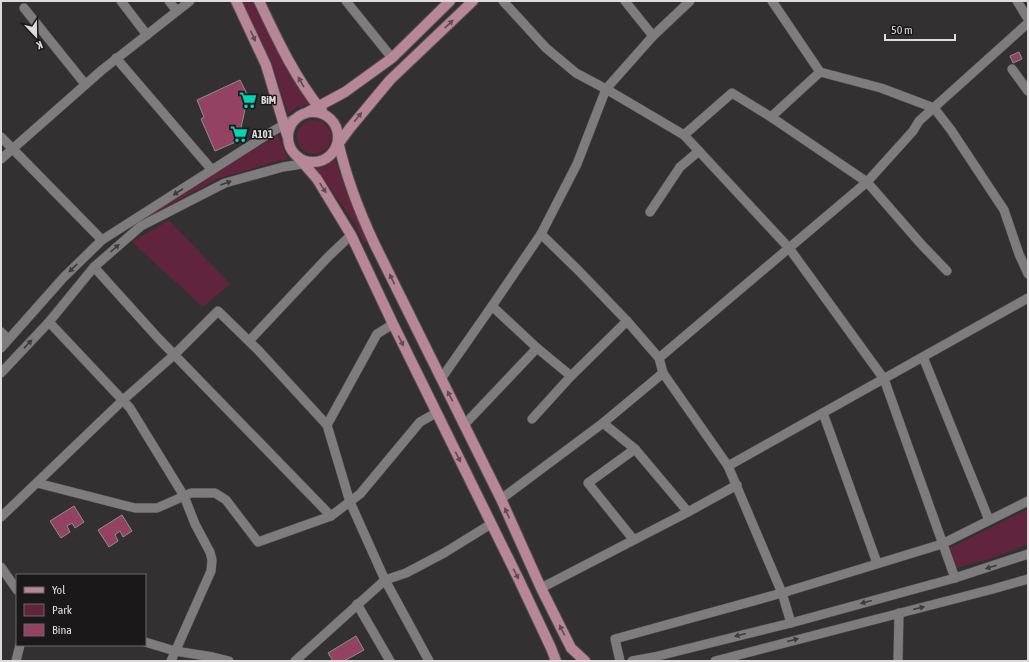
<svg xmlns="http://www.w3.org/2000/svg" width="1029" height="662" font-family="'Asap Condensed',sans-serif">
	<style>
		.green { fill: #61243d }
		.building { fill: #934262; stroke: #918d8e }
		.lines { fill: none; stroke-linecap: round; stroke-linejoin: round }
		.minor-casing { stroke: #514f4f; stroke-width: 10 }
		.major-casing { stroke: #514f4f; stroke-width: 12 }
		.minor { stroke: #7f7c7d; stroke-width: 9 }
		.major { stroke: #b78697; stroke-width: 10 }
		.oneway { fill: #614a52 }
		.oneway2 { fill: #3d3b3c }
		.labels { text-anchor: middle; stroke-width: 3; stroke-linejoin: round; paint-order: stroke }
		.poi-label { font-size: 11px; font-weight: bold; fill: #dddbdb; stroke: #1a1819; text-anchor: start }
	</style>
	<rect width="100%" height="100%" fill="#333031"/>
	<g class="green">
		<path d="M242 1H252L280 58 309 104 298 107 288 114 272 63Z"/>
		<circle cx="314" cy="137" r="17"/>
		<path d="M278 135 288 160H281L217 179 139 222 138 218Z"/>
		<path d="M335 159 345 189 368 241 364 243 354 222 316 168 327 166Z"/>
		<path d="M169 220 230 284 203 307 132 242Z"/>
		<path d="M1028 509V544L995 557 957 568 950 548Z"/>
	</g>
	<g class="building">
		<path d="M1019 52 1022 59 1013 63 1010 56Z"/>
		<path d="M240 80 248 96 238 141 215 151 201 119 204 117 197 100Z"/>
		<path d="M74 506 84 522 75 528 72 523 67 526 70 532 61 538 50 521Z"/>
		<path d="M122 515 132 531 123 537 120 531 115 535 118 541 109 547 98 530Z"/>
		<path d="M356 636 364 650 344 661H333L328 653Z"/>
	</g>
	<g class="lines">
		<g class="minor-casing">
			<g id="minor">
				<path d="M121 1 147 35"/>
				<path d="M169 1 176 10"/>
				<path d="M346 1 392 58"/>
				<path d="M503 1 546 48 576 73 606 89 684 135 789 248 884 379 955 578"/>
				<path d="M625 1 653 36"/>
				<path d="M1017 1 1028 19"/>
				<path d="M24 8 85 84"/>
				<path d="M116 58 212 170"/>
				<path d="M1012 69 1028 91"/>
				<path d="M820 72 881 88 934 108 951 130 1004 210 1019 254 1028 274"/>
				<path d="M771 117 820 72 772 1"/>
				<path d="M684 135 732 93 771 117 867 182 921 244 947 271"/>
				<path d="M1 137 102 240"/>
				<path d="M1 159 102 70 190 1"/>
				<path d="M650 212 680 167 699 151"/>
				<path d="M541 234 578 270 627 321 659 358 663 373 728 466 782 593 791 623"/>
				<path d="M94 267 158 338 331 516"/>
				<path d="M492 306 537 348 571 376"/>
				<path d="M49 322 130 408 184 496 195 524 210 552 212 560 211 571 171 661"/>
				<path d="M1 332 8 339"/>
				<path d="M249 341 327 258 351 235"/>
				<path d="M1 348 64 277 102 240 273 131 294 119"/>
				<path d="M923 357 989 520"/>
				<path d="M659 358 867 182 913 131 919 121 1028 23"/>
				<path d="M1 373 49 322 94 267 141 226 225 183 283 167 315 162"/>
				<path d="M441 379 492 306 541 234 577 164 606 89 653 36 690 1"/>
				<path d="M823 413 877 563"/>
				<path d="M532 419 571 376 627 321"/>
				<path d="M603 423 635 449 688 512"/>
				<path d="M327 425 350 502 385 580 429 661"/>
				<path d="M464 425 537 348"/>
				<path d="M728 466 1028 298"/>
				<path d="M37 483 135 508H157L191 493H215L226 500 258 542 331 516 360 494 420 422 436 413"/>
				<path d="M501 499 603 423 663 373"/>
				<path d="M1 517 123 400 174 355 218 311 259 351 327 425 377 334 393 324"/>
				<path d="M633 539 588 483 635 449"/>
				<path d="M1 567 17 590"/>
				<path d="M541 588 688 512 737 485"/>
				<path d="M357 604 390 661"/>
				<path d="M145 642 175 651 213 657 229 661"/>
				<path d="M16 661 20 645"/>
				<path d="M295 661 385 580 406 573 444 553 491 524"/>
				<path d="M620 661 615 639 782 593 942 544 1028 501"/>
				<path d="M632 661 654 657 791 623 955 578 1028 554"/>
				<path d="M715 661 993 589 1028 579"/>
				<path d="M898 661 899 613"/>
			</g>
		</g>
		<g class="major-casing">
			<g id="major">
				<path d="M236 1 266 65 287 135"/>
				<path d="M259 1C277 39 295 78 322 111"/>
				<circle cx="313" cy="137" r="25"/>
				<path d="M308 112 345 92 392 58 450 1"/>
				<path d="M338 141C346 177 359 211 375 245L501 499 541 588 571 648 585 661"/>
				<path d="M336 147 350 128 390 80 473 1"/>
				<path d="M298 157 317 179 351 235 393 324 519 580 551 648 556 661"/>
			</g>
		</g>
		<use href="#minor" class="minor"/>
		<use href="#major" class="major"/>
	</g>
	<defs><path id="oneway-solid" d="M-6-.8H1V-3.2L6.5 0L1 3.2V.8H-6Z"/></defs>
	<g class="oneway">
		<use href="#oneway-solid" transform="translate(449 24) rotate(-44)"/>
		<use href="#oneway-solid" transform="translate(253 36) rotate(65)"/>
		<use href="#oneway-solid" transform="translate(301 82) rotate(-120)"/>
		<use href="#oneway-solid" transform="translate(358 117) rotate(-51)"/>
		<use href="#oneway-solid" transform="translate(323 188) rotate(57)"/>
		<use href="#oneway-solid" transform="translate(392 279) rotate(-116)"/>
		<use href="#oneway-solid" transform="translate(401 341) rotate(64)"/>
		<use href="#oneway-solid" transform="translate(450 396) rotate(-117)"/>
		<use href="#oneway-solid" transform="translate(458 457) rotate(64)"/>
		<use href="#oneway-solid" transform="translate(507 513) rotate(-114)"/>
		<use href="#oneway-solid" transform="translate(516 574) rotate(63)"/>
		<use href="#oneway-solid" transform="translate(562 630) rotate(-117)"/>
	</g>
	<g class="oneway2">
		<use href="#oneway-solid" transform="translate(226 183) rotate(-20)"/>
		<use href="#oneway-solid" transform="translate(178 192) rotate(147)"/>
		<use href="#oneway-solid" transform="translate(115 248) rotate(-42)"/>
		<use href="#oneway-solid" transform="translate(73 268) rotate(136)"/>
		<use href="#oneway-solid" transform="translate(28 344) rotate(-47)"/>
		<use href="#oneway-solid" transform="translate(991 567) rotate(162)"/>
		<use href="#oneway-solid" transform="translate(866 602) rotate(165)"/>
		<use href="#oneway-solid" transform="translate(919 608) rotate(-14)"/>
		<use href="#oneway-solid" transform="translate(740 635) rotate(166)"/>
		<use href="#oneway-solid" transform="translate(793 640) rotate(-15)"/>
	</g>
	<defs>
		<g id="supermarket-bare" transform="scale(1.38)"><path d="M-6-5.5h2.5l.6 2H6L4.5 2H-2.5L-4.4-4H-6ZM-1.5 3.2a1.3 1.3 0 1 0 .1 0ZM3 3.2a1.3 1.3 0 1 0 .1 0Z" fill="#01d5b6" stroke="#1a1819" stroke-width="2.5" paint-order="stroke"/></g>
	</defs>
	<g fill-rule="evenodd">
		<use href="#supermarket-bare" x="248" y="100"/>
		<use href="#supermarket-bare" x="239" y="134"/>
	</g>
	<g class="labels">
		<g class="poi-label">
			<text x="261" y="104">BiM</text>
			<text x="252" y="138">A101</text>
		</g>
	</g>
	<rect width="1029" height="662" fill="none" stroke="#dddbdb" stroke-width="4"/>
	<rect x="16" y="574" width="130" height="72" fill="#1a1819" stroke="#686667"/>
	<rect x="24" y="587" width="20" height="6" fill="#b78697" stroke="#686667"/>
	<text x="52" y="594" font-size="12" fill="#dddbdb">Yol</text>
	<rect x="24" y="604" width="20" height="12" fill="#61243d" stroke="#686667"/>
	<text x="52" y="614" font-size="12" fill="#dddbdb">Park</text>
	<rect x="24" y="624" width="20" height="12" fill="#934262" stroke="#686667"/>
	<text x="52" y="634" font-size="12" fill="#dddbdb">Bina</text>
	<g transform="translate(36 36) rotate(158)" stroke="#1a1819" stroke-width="3" paint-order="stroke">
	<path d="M0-3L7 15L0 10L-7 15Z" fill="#dddbdb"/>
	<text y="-6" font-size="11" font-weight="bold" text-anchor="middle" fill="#dddbdb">K</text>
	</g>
	<path d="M885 34v6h70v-6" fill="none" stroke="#dddbdb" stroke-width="2"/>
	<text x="891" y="34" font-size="12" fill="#dddbdb" stroke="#1a1819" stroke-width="3" paint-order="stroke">50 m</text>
</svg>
